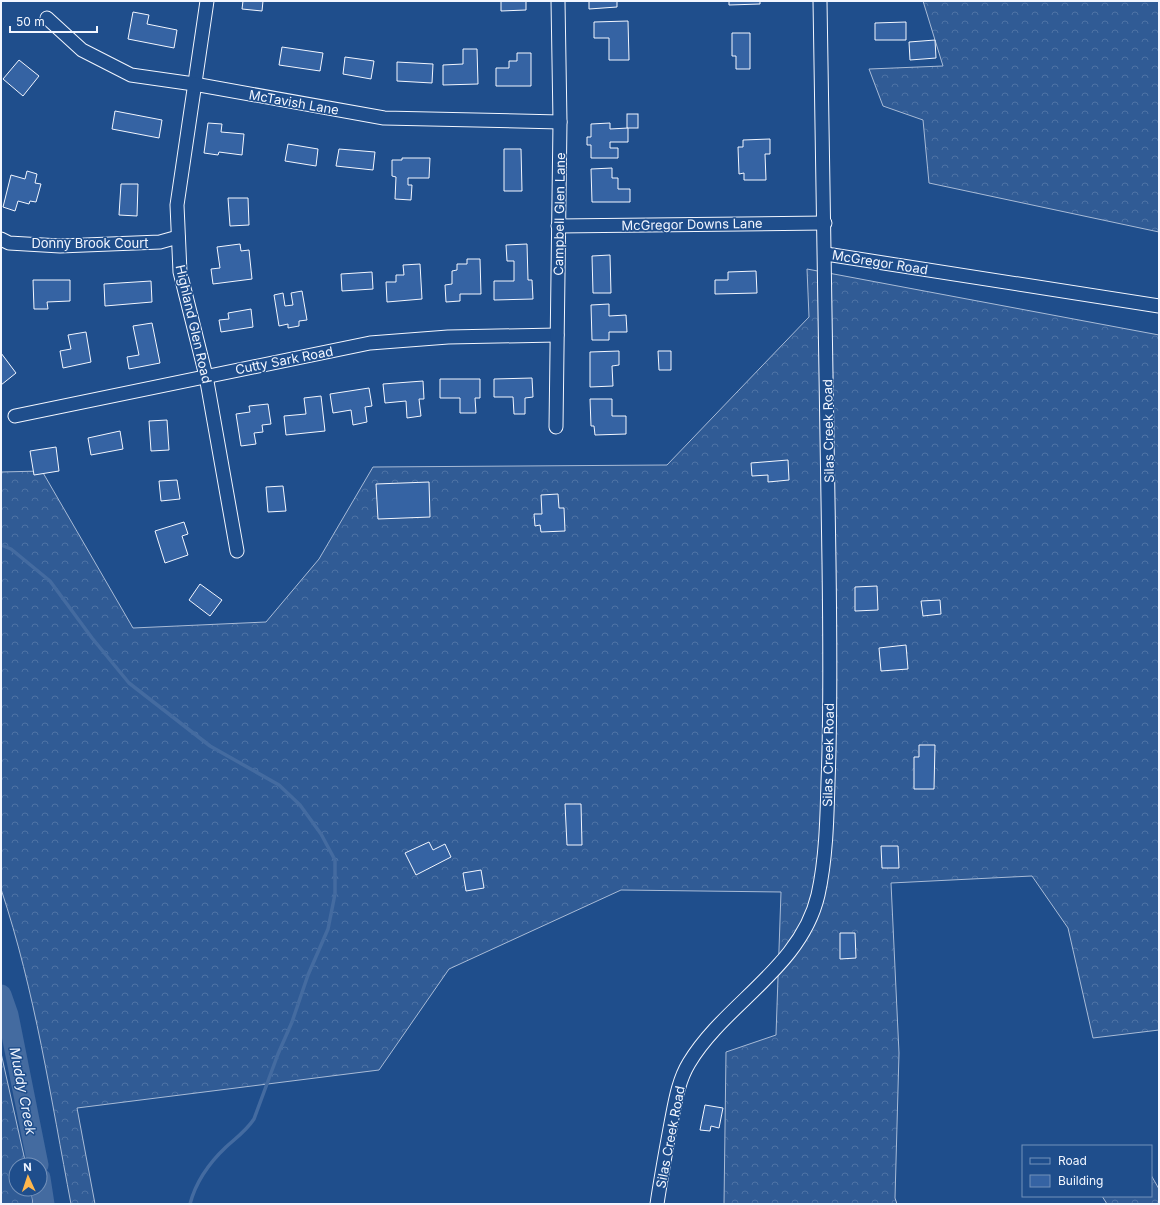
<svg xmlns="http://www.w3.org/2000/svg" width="1160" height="1205" font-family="Inter,sans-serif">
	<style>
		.forest { fill: url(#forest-crowns); stroke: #a8bbd7 }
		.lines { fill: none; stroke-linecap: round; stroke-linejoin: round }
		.stream { stroke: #446ba0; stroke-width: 3.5 }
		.river { stroke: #446ba0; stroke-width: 21 }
		.building { fill: #3563a3; stroke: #f2f6ff }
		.minor-casing { stroke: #f2f6ff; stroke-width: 15 }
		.minor { stroke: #1f4e8c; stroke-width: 13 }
		.labels { text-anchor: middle; stroke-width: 3; stroke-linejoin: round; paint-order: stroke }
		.street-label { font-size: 13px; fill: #f2f6ff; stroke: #1f4e8c }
		.water-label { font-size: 14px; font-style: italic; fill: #f2f6ff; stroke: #1f4e8c }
	</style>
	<defs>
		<pattern id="forest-crowns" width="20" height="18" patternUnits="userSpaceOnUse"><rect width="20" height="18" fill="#305b95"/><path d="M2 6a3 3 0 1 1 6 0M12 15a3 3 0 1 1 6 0" fill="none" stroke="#4e73a5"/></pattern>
	</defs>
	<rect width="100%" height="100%" fill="#1f4e8c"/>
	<g class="forest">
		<path d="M923 1H1159V232L929 183 923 120 883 106 869 69 943 66Z"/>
		<path d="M807 269 1159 335V1030L1093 1038 1068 928 1032 876 891 883 899 1053 895 1198 897 1204H724L726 1052 776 1035 781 892 621 890 449 969 379 1070 77 1108 95 1204H71C51 1099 35 991 1 889V472L42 471 133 628 266 622 319 559 373 467 667 465 809 317Z"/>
		<path d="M1 1053 26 1165H16V1189H31L33 1204H1Z"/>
		<path d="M1151 1175 1159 1189V1204H1107L1102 1196H1151Z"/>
	</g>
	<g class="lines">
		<path class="stream" d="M1 545 11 549 50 581 92 638 129 683 210 746 279 785 300 805 321 834 335 860V894L328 929 308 975 292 1022 278 1054 254 1119C246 1131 236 1138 226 1147 208 1164 196 1181 190 1204"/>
		<g class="river">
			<path d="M1 995 8 1015 38 1165"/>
			<path d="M40 1178 44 1204"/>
		</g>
	</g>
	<g class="building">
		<path d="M243 1H263L262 11 242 9Z"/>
		<path d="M501 1H526V10L501 11Z"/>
		<path d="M589 1H617V7L589 9Z"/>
		<path d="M729 1H760V4L729 5Z"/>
		<path d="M133 12 149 15 147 24 177 30 174 48 128 39Z"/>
		<path d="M628 21 629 60H609V38H594V22Z"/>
		<path d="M906 22V40H875V23Z"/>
		<path d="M732 33H750V69H736V56H732Z"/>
		<path d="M935 40 936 58 910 60 909 42Z"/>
		<path d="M282 47 323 53 320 71 279 65Z"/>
		<path d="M463 49H477L478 84 443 85V65L463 64Z"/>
		<path d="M517 53H531V86H496V68H509V61H517Z"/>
		<path d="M345 57 374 61 371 79 343 74Z"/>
		<path d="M19 60 39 76 23 96 3 79Z"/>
		<path d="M397 62 433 64 432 83 397 81Z"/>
		<path d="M115 111 162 120 159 138 112 129Z"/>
		<rect x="627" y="114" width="11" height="14"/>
		<path d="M208 123 222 124 221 132 244 134 242 155 219 152 218 155 204 153Z"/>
		<path d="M610 123V129L628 128V142H610V148H618V158H591V145H587V137H591V124Z"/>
		<path d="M770 139V154H765L766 180H744V173L739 174 738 147H743V140Z"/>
		<path d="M288 144 318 149 316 166 285 161Z"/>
		<path d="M339 149 375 152 373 170 336 166Z"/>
		<path d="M504 149H521L522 191H504Z"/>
		<path d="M402 158H430L429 178H408V185H412L411 200 395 199 396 177 392 176V160H402Z"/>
		<path d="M612 168V178H618V189H630V202H592L591 169Z"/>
		<path d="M27 171 37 174 35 183 41 184 36 202 30 201 29 204 18 201 15 211 3 207 11 175 25 179Z"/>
		<path d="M121 184H138L137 216 119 215Z"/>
		<path d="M228 198H248L249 225 230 226Z"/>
		<path d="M240 244 241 251 249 250 252 279 213 284 211 269 220 268 217 247Z"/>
		<path d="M527 244 528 280H532L533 299 494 300V281H514V261H507L506 245Z"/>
		<path d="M610 255 611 293H593L592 256Z"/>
		<path d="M467 259H480L481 294H460V301L446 302 445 285 452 284V271L457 270V264H467Z"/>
		<path d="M420 264 422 299 387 302 386 282H396V275H404L403 265Z"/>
		<path d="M756 271 757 293 715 294V280H728V272Z"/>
		<path d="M372 272 373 289 342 291 341 274Z"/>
		<path d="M33 280H70V301L47 302 48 309H34Z"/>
		<path d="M151 281 152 302 105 306 104 284Z"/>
		<path d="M302 291 307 320 299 321V326L288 328V324L279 326 274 295 283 293 285 306 293 305 291 293Z"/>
		<path d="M609 304V316L626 315 627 332H609V340H592L591 305Z"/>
		<path d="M251 309 253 327 221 332 219 320 229 319 228 313Z"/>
		<path d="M152 323 160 363 129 369 127 357 139 355 133 326Z"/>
		<path d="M86 332 91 362 63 368 60 351 71 349 68 335Z"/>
		<path d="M619 351V365L612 366 613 386 590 387V352Z"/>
		<path d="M658 351H671V370H659Z"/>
		<path d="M1 353 16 373 1 385Z"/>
		<path d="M532 378 533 397 525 398V414H514L513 397H494V379Z"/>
		<path d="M440 379H480V398H475L476 413H460V398H440Z"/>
		<path d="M423 381 424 399H419L421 416 407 418 406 401 385 403 383 384Z"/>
		<path d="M369 388 372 406 365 407 367 422 353 425 351 410 333 413 330 394Z"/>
		<path d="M321 396 325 431 286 435 284 416 306 414 304 398Z"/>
		<path d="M590 399H612V416H626V434L595 435 594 426H591Z"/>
		<path d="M268 404 271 424 262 425 263 432 254 433 256 444 241 446 236 414 250 412 249 406Z"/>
		<path d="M167 420 169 450 151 451 149 421Z"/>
		<path d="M120 431 123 449 91 455 88 438Z"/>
		<path d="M56 447 59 471 34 475 30 451Z"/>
		<path d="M788 460 789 480 768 482V475L752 476 751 463Z"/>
		<path d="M177 480 180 499 161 501 159 481Z"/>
		<path d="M429 482 430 517 378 519 376 484Z"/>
		<path d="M283 486 286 511 268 512 266 487Z"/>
		<path d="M558 494 559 508H564L565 531 541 532 540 525 535 526 534 514H542L541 495Z"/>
		<path d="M184 522 188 534 182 536 188 555 165 563 155 531Z"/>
		<path d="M200 584 222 600 210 616 189 600Z"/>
		<path d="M877 586 878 610 855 611V587Z"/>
		<path d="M940 600 941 614 923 616 921 601Z"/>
		<path d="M906 645 908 669 881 671 879 648Z"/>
		<path d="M919 745H935L934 789H914V757H919Z"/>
		<path d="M565 804H581L582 845H567Z"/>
		<path d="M429 842 433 850 445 844 451 857 416 875 405 853Z"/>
		<path d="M881 846H898L899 868H882Z"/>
		<path d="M481 870 484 888 466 891 463 873Z"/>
		<path d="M840 933H855L856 958 840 959Z"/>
		<path d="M705 1105 723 1108 719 1128 711 1126 710 1131 700 1130Z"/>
	</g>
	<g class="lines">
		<g class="minor-casing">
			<g id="minor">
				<path d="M207 1 177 205 180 272 206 376 237 551"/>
				<path d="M47 18 82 50 131 75 194 84 384 118 560 122"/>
				<path d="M558 226 825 223"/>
				<path d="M1 239 9 243 60 246 160 242 178 237"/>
				<path d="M826 254 1159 306"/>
				<path d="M15 416 370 343 448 337 557 335"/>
				<path d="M556 427 560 122 558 1"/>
				<path d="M657 1204C661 1177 666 1150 671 1123 675 1103 678 1081 689 1063 725 1003 801 968 818 895 826 859 827 820 828 782 831 709 830 635 829 562 827 375 824 188 820 1"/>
			</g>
		</g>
		<use href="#minor" class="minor"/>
	</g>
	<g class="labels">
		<g class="street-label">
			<text transform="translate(294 102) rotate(10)" y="5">McTavish Lane</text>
			<text transform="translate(559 214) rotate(-89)" y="5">Campbell Glen Lane</text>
			<text transform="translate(692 224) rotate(-1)" y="5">McGregor Downs Lane</text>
			<text x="90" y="248">Donny Brook Court</text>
			<text transform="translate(880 262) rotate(9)" y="5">McGregor Road</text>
			<text transform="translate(194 324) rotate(77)" y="5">Highland Glen Road</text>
			<text transform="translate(284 360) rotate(-11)" y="5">Cutty Sark Road</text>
			<text transform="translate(828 431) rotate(-91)" y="5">Silas Creek Road</text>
			<text transform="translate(828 755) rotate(-89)" y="5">Silas Creek Road</text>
			<text transform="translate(670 1137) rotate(-79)" y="5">Silas Creek Road</text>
		</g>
		<g class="water-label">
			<text transform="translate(23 1091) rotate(79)" y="5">Muddy Creek</text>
		</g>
	</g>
	<rect width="1160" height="1205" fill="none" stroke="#f2f6ff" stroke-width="4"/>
	<rect x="1022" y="1145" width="130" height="52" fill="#1f4e8c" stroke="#7391ba"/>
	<rect x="1030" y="1158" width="20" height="6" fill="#1f4e8c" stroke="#7391ba"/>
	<text x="1058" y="1165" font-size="12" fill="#f2f6ff">Road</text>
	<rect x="1030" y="1175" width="20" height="12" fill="#3563a3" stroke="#7391ba"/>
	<text x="1058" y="1185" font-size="12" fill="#f2f6ff">Building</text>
	<g transform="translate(28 1177) rotate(357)"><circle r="19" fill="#1f4e8c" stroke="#7391ba"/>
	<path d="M0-3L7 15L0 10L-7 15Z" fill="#ffb74d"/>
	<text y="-6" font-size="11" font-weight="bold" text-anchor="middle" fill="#f2f6ff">N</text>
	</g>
	<path d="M10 26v6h87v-6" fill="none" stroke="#f2f6ff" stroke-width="2"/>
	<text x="16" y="26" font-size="12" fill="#f2f6ff" stroke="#1f4e8c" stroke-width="3" paint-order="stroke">50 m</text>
</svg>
